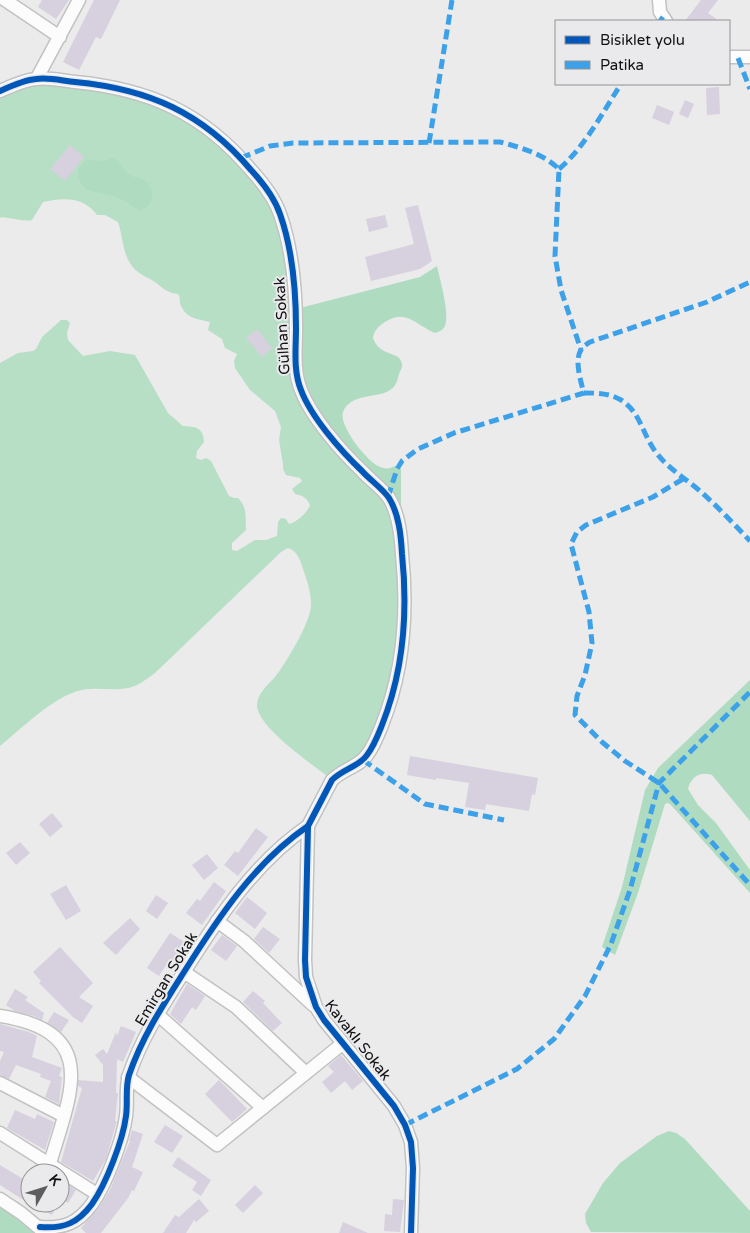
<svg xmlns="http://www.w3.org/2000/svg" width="750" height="1233" font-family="'Varela Round',sans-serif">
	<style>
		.green { fill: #b6dfc5 }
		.forest { fill: #afdcc1 }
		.building { fill: #d7d0de }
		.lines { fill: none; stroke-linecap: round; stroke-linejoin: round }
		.minor-casing { stroke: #c2c2c2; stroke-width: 15 }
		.minor { stroke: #fcfcfc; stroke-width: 12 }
		.quiet { stroke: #3da1ea; stroke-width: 5; stroke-dasharray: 10 5; stroke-linecap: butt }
		.cycleway-casing { stroke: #eaeaec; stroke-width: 9 }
		.cycleway { stroke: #0057b8; stroke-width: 6 }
		.labels { text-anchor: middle; stroke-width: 4; stroke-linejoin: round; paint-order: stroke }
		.street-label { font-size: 15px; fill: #121112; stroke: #eaeaec }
	</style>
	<rect width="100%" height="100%" fill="#ebebeb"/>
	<path class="green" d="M79 82 177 109 257 176 285 232 296 362 394 507 404 632 375 742 332 780C314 765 259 729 257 706 257 693 268 685 275 677 286 663 310 623 311 606 311 593 308 583 304 572 301 562 298 551 288 548L281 552 155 673C147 679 138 686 128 688 113 691 97 687 82 690 55 695 21 729 0 746V363L18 353 33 351 36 349 42 337 61 320H67L70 323 67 333 68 340 83 356 110 351 135 355 168 413 183 426C195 427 203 426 204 442L197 451 196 458 201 460 206 458 211 461 229 496 234 498H238C248 508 245 517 246 530L232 543V550L237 551 255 540H266L277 536 278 522 281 518 286 519 289 524C296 523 308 512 310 505 307 498 302 495 295 494L292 489 302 481 300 478 286 475 283 469V464L279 440 281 427 275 411 250 390 235 368 234 361 237 354 225 348 222 339 208 330 210 322C198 319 187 319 181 306 179 302 181 298 178 294 167 293 163 288 155 282 149 278 143 276 138 272 122 259 124 240 118 222L105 215H97C83 196 63 198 43 202L32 220C23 222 12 218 2 217L0 218V91L19 83Z"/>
	<g class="forest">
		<path d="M112 158C120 161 122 169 129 174 133 178 139 177 144 180 157 188 154 207 140 211 133 206 124 200 116 197 98 190 78 196 78 169L86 160 104 161Z"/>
		<path d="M437 266C440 280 450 314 445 326 443 330 439 332 435 333 416 325 406 308 385 322 379 326 374 330 373 338 380 358 400 350 402 364 403 367 400 371 399 374 398 378 397 382 395 385 386 401 351 390 343 412 338 425 368 463 380 467 385 469 390 469 395 466L401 469V509L394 507 304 397 296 309 420 277Z"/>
		<path d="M750 680V821L712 775C700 771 691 777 688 789L698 805 716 823 750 870V893L671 805 668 803 665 804 638 893 615 955 602 947 622 887 645 790 658 768Z"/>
		<path d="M669 1131 676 1133 685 1139 750 1211V1233L591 1232 586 1223 585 1214 603 1183 620 1163 657 1136Z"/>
		<path d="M0 1199 45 1233H0Z"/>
	</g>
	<g class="building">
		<path d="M42 0H69L56 19 38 7Z"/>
		<path d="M94 0H120L101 39 96 37 79 70 63 62Z"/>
		<path d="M701 0H718L708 13 719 21H685Z"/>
		<path d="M719 87 720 114 707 115 706 88Z"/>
		<path d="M685 100 694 104 688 118 679 114Z"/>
		<path d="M657 105 674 112 669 125 652 118Z"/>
		<path d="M70 145 84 157 65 181 50 169Z"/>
		<path d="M418 205 432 261 420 269 371 281 365 257 414 244 405 208Z"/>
		<path d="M385 215 388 227 369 232 366 219Z"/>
		<path d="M257 329 272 348 262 357 246 338Z"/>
		<path d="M410 756 538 778 535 795 532 794 529 811 486 804 485 810 465 807 469 783 436 778V780L407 775Z"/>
		<path d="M52 813 63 826 50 837 39 824Z"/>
		<path d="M256 828 268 837 238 876 224 865 235 851 238 853Z"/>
		<path d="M20 842 30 853 16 865 6 853Z"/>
		<path d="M207 854 218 868 204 880 192 865Z"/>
		<path d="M214 882 226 891 202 925 186 913 197 899 200 901Z"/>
		<path d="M66 885 81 911 66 920 50 894Z"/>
		<path d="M156 895 168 903 157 919 146 911Z"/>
		<path d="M247 897 267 913 255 929 235 913Z"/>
		<path d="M130 918 140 929 116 955 103 943Z"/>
		<path d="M263 927 280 939 269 953 254 939Z"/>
		<path d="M170 933 191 946 179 965 170 959 159 976 147 968Z"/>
		<path d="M222 935 237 946 226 961 211 950Z"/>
		<path d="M60 947 93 983 79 997 93 1006 82 1023 73 1017 39 983 41 981 33 972Z"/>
		<path d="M187 984 205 996 196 1010 192 1007 181 1024 170 1014Z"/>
		<path d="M15 989 28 997 25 1000 44 1013 42 1020 34 1016 15 1011 6 1005Z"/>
		<path d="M253 991 265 1001 263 1003 282 1023 273 1031 243 1002Z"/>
		<path d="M54 1012 69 1020 61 1032 47 1023Z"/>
		<path d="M0 1024 29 1032 37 1036 32 1057 62 1068 59 1076 62 1077 59 1104 45 1097 51 1081 40 1077 41 1074 16 1065 9 1079 0 1075V1061L4 1052 0 1051Z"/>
		<path d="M121 1026 136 1032 123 1062 117 1059 116 1093H118L115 1121 117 1122 116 1124 106 1159 93 1181 61 1162 82 1088 78 1086V1080L103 1082V1065L95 1055 103 1049 107 1054 116 1032 117 1036Z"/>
		<path d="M341 1055 363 1081 352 1090 345 1081 331 1093 322 1082 334 1072 328 1066Z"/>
		<path d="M219 1080 247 1109 232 1122 205 1094Z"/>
		<path d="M15 1110 35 1119 37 1114 54 1122 45 1150 7 1128Z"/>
		<path d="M165 1125 183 1136 172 1153 154 1142Z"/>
		<path d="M132 1130 143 1134 132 1167 143 1172 134 1191 132 1190 128 1198 101 1233H86L81 1228 98 1209 110 1190 130 1141H129Z"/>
		<path d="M178 1157 211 1180 201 1196 192 1190 197 1182 172 1166Z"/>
		<path d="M0 1165 30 1183V1203H58L52 1215 28 1203 0 1185Z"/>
		<path d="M60 1180 76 1190 68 1203 60 1198Z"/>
		<path d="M255 1185 263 1193 243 1213 235 1205Z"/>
		<path d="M199 1199 209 1211 196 1222 194 1220 186 1233H163L175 1215 179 1217Z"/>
		<path d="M393 1199 404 1200 400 1232 384 1231 385 1214 392 1215Z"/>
		<path d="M343 1222 368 1233H339Z"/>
	</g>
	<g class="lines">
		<g class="minor-casing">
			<g id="minor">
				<path d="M5 0 60 37"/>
				<path d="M659 0 660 12 666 21"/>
				<path d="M729 57H750"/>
				<path d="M37 78 79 0"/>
				<path d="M0 91C11 86 24 80 36 79 49 77 63 81 75 82 149 89 203 113 251 170 263 183 274 197 280 214 292 248 296 292 296 328 296 348 293 371 301 390 311 417 341 451 362 471 370 480 382 488 389 498 399 514 401 536 402 554 408 612 404 670 382 725 378 735 374 746 367 755 360 766 343 769 332 780L308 826 305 960 306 977 316 1007 324 1020 394 1106 405 1125 411 1142 413 1168 411 1233"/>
				<path d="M217 921 244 941 313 1005"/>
				<path d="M184 972 236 1007 306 1073"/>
				<path d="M157 1014 263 1108"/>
				<path d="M0 1016C101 1032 71 1092 50 1163"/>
				<path d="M128 1077 217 1145 342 1044"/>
				<path d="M0 1083 64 1116"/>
				<path d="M0 1133 97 1194"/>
				<path d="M0 1199 21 1213 45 1233"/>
				<path d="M40 1227C64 1229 78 1223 92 1204 106 1184 123 1140 126 1116 128 1103 125 1088 129 1075 142 1037 163 1005 184 972 218 918 255 862 308 826"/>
			</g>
		</g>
		<use href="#minor" class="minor"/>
		<g class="quiet">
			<path d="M660 21 663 17"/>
			<path d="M738 58 750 89"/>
			<path d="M429 143 452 0"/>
			<path d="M241 158 270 146 293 143 500 142C522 148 542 153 559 169L555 256 561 290 581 350"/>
			<path d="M559 169C584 148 603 112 621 84"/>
			<path d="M584 393C597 393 609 393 621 400 639 411 642 431 653 448 665 467 684 477 701 492 718 507 734 524 750 541"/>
			<path d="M683 479 653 497 586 525 577 532 571 544 589 612 592 643 585 675 577 696 575 715 602 742 625 761 659 783 750 885"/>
			<path d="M388 497 397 469 402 461 418 449 454 433 584 393C581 383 574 359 581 350 582 347 587 344 590 342L707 302 750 282"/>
			<path d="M363 760 425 804 504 820"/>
			<path d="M405 1125 517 1069 554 1039 585 996 611 944 630 890 659 783 750 692"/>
		</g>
		<g class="cycleway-casing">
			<g id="cycleway">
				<path d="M0 91C11 86 24 80 36 79 49 77 63 81 75 82 149 89 203 113 251 170 263 183 274 197 280 214 292 248 296 292 296 328 296 348 293 371 301 390 311 417 341 451 362 471 370 480 382 488 389 498 399 514 401 536 402 554 408 612 404 670 382 725 378 735 374 746 367 755 360 766 343 769 332 780L308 826 305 960 306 977 316 1007 324 1020 394 1106 405 1125 411 1142 413 1168 411 1233"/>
				<path d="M40 1227C64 1229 78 1223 92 1204 106 1184 123 1140 126 1116 128 1103 125 1088 129 1075 142 1037 163 1005 184 972 218 918 255 862 308 826"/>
			</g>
		</g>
		<use href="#cycleway" class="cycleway"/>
	</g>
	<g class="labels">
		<g class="street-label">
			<text transform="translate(282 326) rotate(-93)" y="5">Gülhan Sokak</text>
			<text transform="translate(166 979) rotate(-59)" y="5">Emirgan Sokak</text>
			<text transform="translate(358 1040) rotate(52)" y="5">Kavaklı Sokak</text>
		</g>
	</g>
	<rect x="555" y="20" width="175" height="65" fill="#eaeaec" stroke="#949395"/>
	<rect x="565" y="36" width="25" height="8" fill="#0057b8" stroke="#949395"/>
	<text x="600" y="45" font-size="15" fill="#121112">Bisiklet yolu</text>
	<rect x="565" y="61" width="25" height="8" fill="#3da1ea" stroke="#949395"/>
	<text x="600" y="70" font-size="15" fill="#121112">Patika</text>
	<g transform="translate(45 1188) rotate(51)"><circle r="24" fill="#eaeaec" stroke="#949395"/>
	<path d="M0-4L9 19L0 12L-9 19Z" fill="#5e5d5e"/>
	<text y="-8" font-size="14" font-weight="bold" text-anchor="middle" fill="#121112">K</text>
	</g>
</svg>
